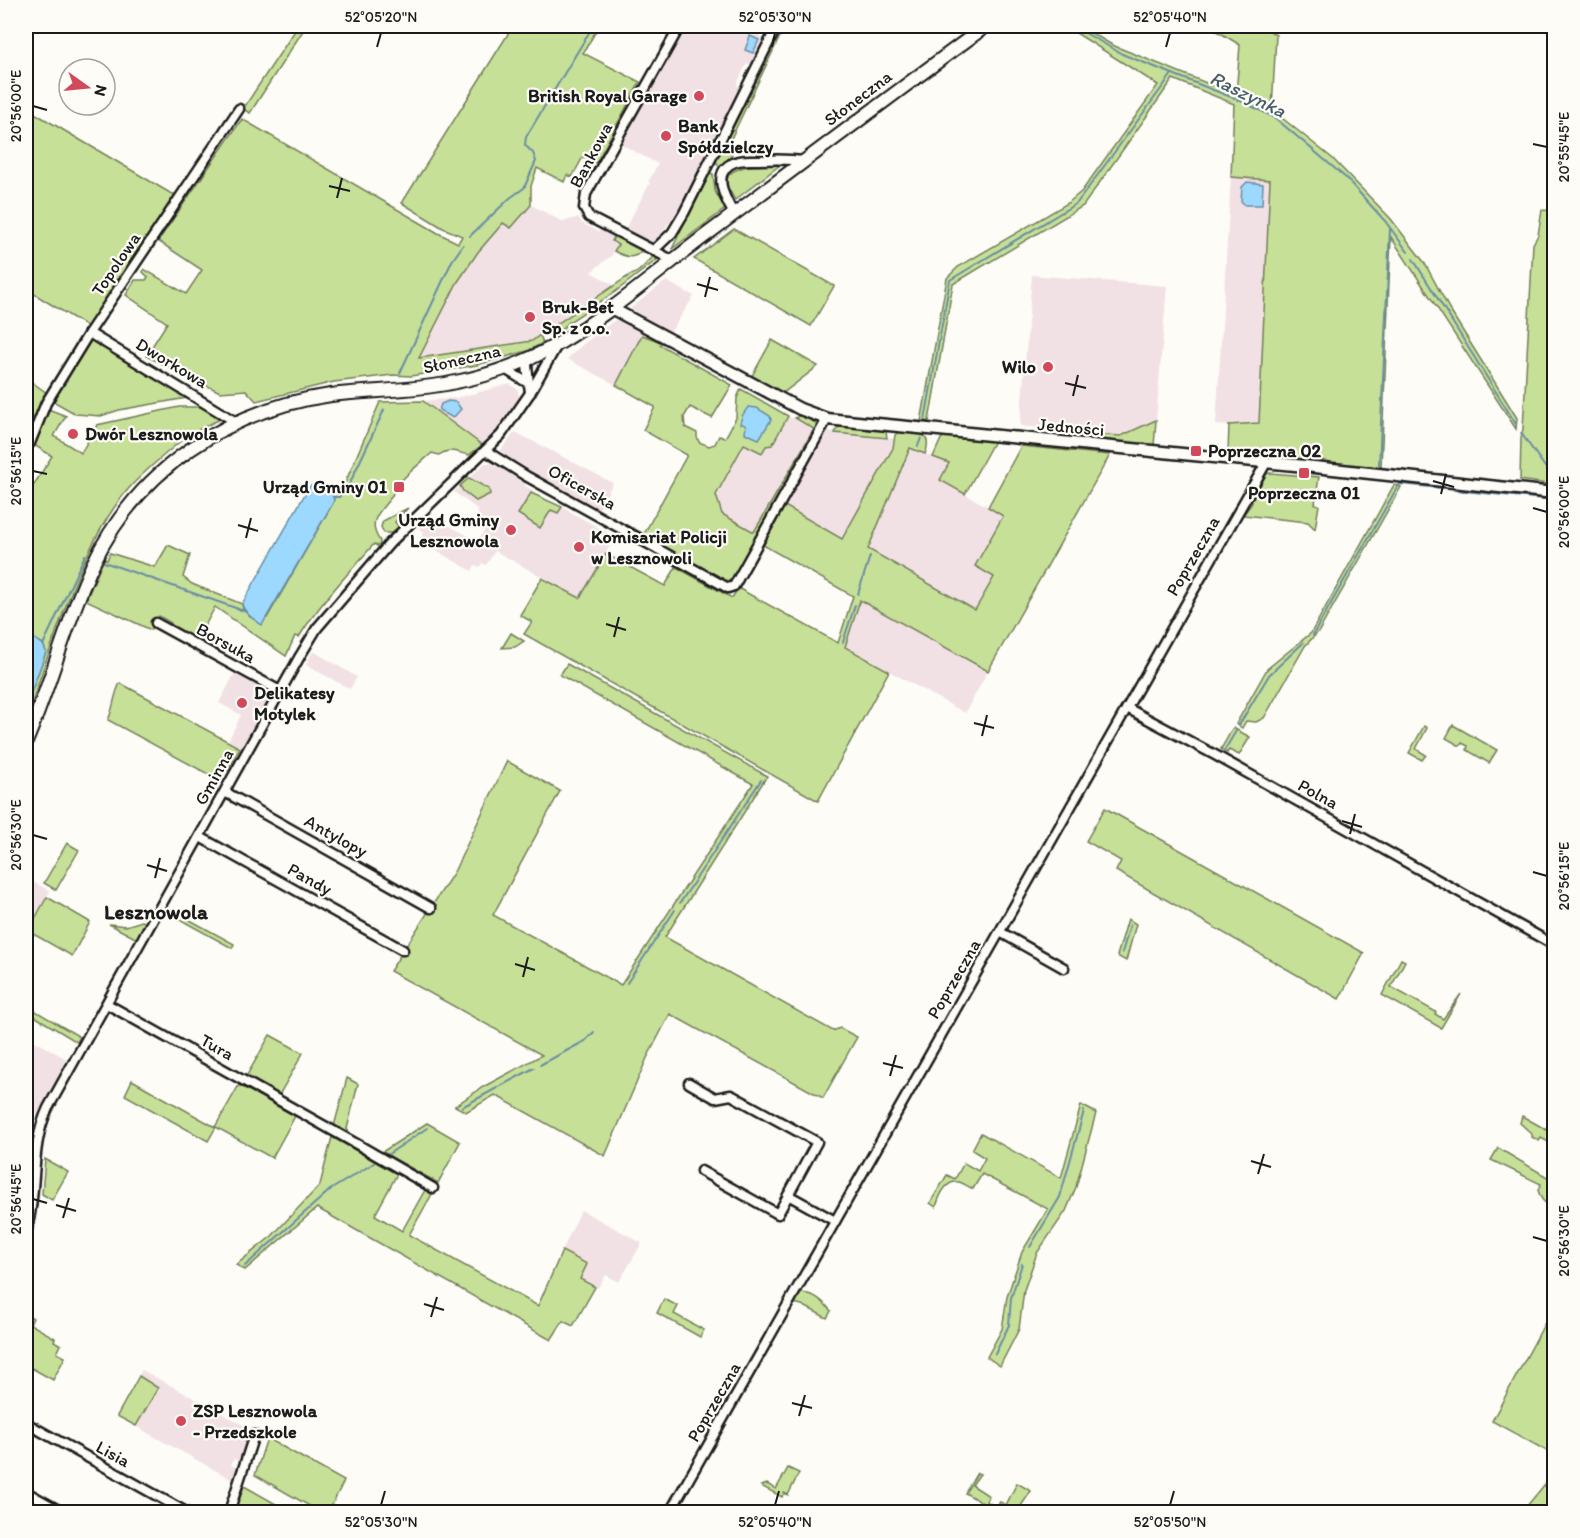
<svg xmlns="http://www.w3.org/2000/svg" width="1580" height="1538" font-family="Itim,sans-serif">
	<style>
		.built { fill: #f2e1e4 }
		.green { fill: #c7e097; stroke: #727e5a; stroke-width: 1.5 }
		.water { fill: #9dd9fe; stroke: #698da4; stroke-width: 1.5 }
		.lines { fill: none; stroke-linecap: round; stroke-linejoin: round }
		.stream { stroke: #698da4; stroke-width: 2 }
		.minor-casing { stroke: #1c1c1c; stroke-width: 13 }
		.tertiary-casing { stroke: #1c1c1c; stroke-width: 15 }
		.secondary-casing { stroke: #1c1c1c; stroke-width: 16 }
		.minor { stroke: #fdfcf7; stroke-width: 8 }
		.tertiary { stroke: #fdfcf7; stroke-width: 10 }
		.secondary { stroke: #fdfcf7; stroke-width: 12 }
		.ticks { fill: none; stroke: #1c1c1c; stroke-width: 2 }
		.poi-dot { fill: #d1495b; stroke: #fdfcf7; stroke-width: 2 }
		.labels { text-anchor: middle; stroke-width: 4.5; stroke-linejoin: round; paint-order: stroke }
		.poi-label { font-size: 18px; font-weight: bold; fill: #1c1c1c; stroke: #fdfcf7; text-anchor: start }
		.street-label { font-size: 18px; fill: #1c1c1c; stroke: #fdfcf7 }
		.water-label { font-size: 20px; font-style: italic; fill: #495e6b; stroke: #fdfcf7 }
		.quarter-label { font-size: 21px; font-weight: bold; fill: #1c1c1c; stroke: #fdfcf7 }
		.neatline { fill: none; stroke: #1c1c1c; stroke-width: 2 }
		.ticks-label { font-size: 15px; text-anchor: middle; fill: #1c1c1c }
	</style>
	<rect width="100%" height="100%" fill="#fdfcf7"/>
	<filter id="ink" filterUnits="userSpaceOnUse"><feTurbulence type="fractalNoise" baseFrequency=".0167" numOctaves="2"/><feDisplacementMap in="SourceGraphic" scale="12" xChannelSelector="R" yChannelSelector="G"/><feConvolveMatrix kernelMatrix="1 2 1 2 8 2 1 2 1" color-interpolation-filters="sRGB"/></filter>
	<g filter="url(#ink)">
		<g class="built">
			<path d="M684 26H766L761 37 765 40 752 65 747 63 737 84 740 90 678 216 668 224 656 241 651 243 626 230V227L650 183 648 182 658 164 619 143Z"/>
			<path d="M1231 177 1270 180 1259 423 1231 426 1216 425Z"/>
			<path d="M531 205 563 222 578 217 582 223 599 232 600 229 614 237 612 241 618 245 611 256 591 272 614 285 532 341 419 358 457 283 478 252 504 222 511 228Z"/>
			<path d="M1032 275 1167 286 1156 420 1121 436 1020 426Z"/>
			<path d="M666 281 694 296 670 333 632 312 631 308Z"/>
			<path d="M615 320 624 321 644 332 616 385 567 359 582 345Z"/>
			<path d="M510 384 518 390 519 397 500 425 482 445 423 401 456 398Z"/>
			<path d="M788 416 814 429 755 532 722 514 716 495 744 443 772 445Z"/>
			<path d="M827 431 914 441 911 448 949 463 941 481 1059 546 993 620 868 549 769 535Z"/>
			<path d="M515 432 613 483 598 511 505 460 507 459 501 450Z"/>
			<path d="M485 463H491L526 482 525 486 534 491 533 493 549 502 551 501 615 537 580 598 495 551 486 565 482 563 480 567 475 565 472 571 419 541 424 532 418 528 431 516 478 541 485 529 476 523 479 518 477 509 454 492Z"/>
			<path d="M860 600 988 671 965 713 845 647Z"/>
			<path d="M313 651 357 677 350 689 306 665Z"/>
			<path d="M236 671 271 690 272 694 242 749 228 741 241 715 219 703Z"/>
			<path d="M26 878 50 891 28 931 26 930Z"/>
			<path d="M26 1036 67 1059 26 1135Z"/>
			<path d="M581 1210 642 1243 619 1282 606 1275 598 1288 580 1280 562 1251Z"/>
			<path d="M142 1370 249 1428 239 1461 234 1459 231 1465 237 1468 233 1480 117 1416Z"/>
		</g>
		<g class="green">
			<path d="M298 26H306L250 113 243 109Z"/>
			<path d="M513 26H599L583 53 640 82 596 163 583 157 572 177 567 175 564 182 537 168 531 186V205L511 228 503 223 478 252 457 283 419 358 532 341 540 335 543 343 527 351 477 365 411 376 393 375 334 382 256 401 246 390 220 392 146 356 167 323 126 295 135 280H146L148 277 143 272 144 269 186 294 202 270 158 241 242 119 438 233 458 243 462 236 443 228 402 203Z"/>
			<path d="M780 26H785L726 149 732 155 721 166 718 165 715 158Z"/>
			<path d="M1065 26H1080L1112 45 1236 95 1240 45 1209 26H1262L1276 35 1272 110 1332 158 1391 219 1424 262 1451 312 1517 418 1516 429 1391 237 1381 467 1228 454 1229 425 1259 423 1270 180 1231 177 1234 104 1173 79 1083 206 953 284 929 421 921 422 947 278 958 267 1068 203 1082 191 1158 85Z"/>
			<path d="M26 108 170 193 177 195 88 327 26 289Z"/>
			<path d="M780 165 735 200 727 186 726 178C739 162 760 166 780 165Z"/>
			<path d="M708 173 713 174 715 191 725 209 672 249Z"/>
			<path d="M1542 210 1554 211V485L1520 480 1521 438 1523 429 1533 244 1538 235Z"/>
			<path d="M734 229 834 286 811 326 694 259Z"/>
			<path d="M615 235 643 249C634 261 625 257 614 251L618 245 612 241Z"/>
			<path d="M655 255 658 256 659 258 615 292 569 322 554 337 548 330 630 275C639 274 647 262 655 255Z"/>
			<path d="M642 335 661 342 660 345 732 385 712 418 690 407 684 417 685 427 697 433V437L699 442 709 446 715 444 719 436 725 438 736 418 737 398 741 389 788 416 772 445 766 446 762 453 744 444 716 495 722 514 754 532 814 429 795 418 800 415 816 423 817 433 734 576 727 583 631 531 633 528 644 534 687 455 643 430 655 407 616 385Z"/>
			<path d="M90 338 192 397 119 410 101 416 76 414 53 401Z"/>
			<path d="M772 340 818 366 783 393 752 376Z"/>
			<path d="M26 378 47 393 26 437Z"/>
			<path d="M423 401 482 445 469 455C457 453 451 447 439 455L432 453C422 462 394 483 392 496 380 512 366 521 380 541L379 547 374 544C348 574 320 603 299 637L295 636 286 656 215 607 196 642 172 628 171 623 159 616 151 630 86 600 104 559 107 560 110 553 155 567 168 545 190 555 183 577 192 584 242 604 243 609 250 617 267 618 334 501 332 491 337 493 345 483 380 402Z"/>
			<path d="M179 407H207L222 418C209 425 194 431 182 440 165 454 146 470 131 486 81 541 51 650 26 719V706L46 652 43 644 26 634V501L28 502 33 494 30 491 52 456 34 445 48 409 66 416 54 436 81 453 97 425Z"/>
			<path d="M1156 420 1154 446 1094 439V434L1121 436Z"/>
			<path d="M844 426 880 429 886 432 887 438 835 433 837 428Z"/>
			<path d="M899 431C916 433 934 431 925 454L910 448 868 549 975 610 994 577 975 566 1003 516 988 507 1021 446 1110 455 988 671 860 600 845 647 889 671 818 801 524 634 532 622 520 615 542 578 580 598 606 554 665 586 676 567 732 598 738 588 838 643 853 596 763 545 785 506 842 539 893 448 895 435Z"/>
			<path d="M945 436 994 441 965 494 940 480 949 463 933 457 941 439Z"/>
			<path d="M1270 473 1319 477 1315 504 1319 505 1315 529 1308 522 1243 515 1252 503 1251 502 1266 474Z"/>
			<path d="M469 478 489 489 490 494 476 501 463 491 460 486Z"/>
			<path d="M1394 485 1401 487 1319 631 1305 646 1264 718 1256 722 1246 721 1242 728 1236 724 1267 669 1311 633Z"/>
			<path d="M531 493 562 507 558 513 551 510 540 528 518 514Z"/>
			<path d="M408 508 395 522 399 527 392 533H384L381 527 383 521Z"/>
			<path d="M511 633 524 641 515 647 502 648Z"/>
			<path d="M567 664 767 776 665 937 833 1031 840 1028 857 1037 823 1098 670 1014 647 1058 605 1156 495 1095 466 1112 455 1106 483 1087 542 1055 390 971 454 872 507 761 560 791 493 915 621 985 753 784 560 675Z"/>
			<path d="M120 683 240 748 228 770 222 774 219 780 108 720C114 708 113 697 120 683Z"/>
			<path d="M1453 725 1497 750 1489 763 1467 750 1468 746 1462 743 1460 746 1446 738Z"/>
			<path d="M1424 726 1427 728 1416 749 1426 755 1422 760 1409 753Z"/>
			<path d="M1233 728 1250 737 1239 755 1229 750 1227 753 1221 749Z"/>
			<path d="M1105 808 1364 953 1339 999 1116 871 1121 861 1086 841Z"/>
			<path d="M67 843 79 850 56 890 44 883Z"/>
			<path d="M47 897 90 922 72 956 28 931Z"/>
			<path d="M170 909 234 944 232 948 168 913Z"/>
			<path d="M1128 919 1136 924 1126 961 1117 956Z"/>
			<path d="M142 921 147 923 137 939 109 924 126 926Z"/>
			<path d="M1401 959 1405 961 1391 987 1436 1012 1435 1014 1443 1019 1461 994 1441 1028 1382 995Z"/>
			<path d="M26 1003 27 1006 80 1037 77 1042 26 1011Z"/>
			<path d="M270 1035 303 1053 279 1095 246 1077Z"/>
			<path d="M347 1078 358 1084 347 1129 350 1134 334 1126Z"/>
			<path d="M132 1080 215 1127 239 1085 295 1116 272 1158 216 1127 208 1141 125 1095Z"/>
			<path d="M1081 1105 1096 1113 1076 1187 1066 1211 1037 1253 1024 1290 1019 1329 1000 1366 987 1357 1002 1329 1007 1297 1022 1252 1048 1209 982 1174 973 1189C969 1187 963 1183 959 1182 946 1180 939 1197 936 1207L930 1203 947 1175 955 1179 964 1163 978 1171 985 1158 972 1150 981 1133 1061 1178Z"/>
			<path d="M1522 1116 1554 1134V1145L1541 1138 1539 1141 1532 1137V1134L1520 1123Z"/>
			<path d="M427 1123 460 1142 438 1183 382 1152Z"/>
			<path d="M332 1137 397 1174 375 1215 402 1231 425 1190 432 1194 409 1235 538 1306 562 1251 587 1264 580 1279 595 1287 573 1326 563 1321 551 1340 317 1208 245 1270 236 1265 272 1236 320 1185Z"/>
			<path d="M1498 1148 1554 1181V1206C1544 1204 1541 1200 1538 1190L1541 1184 1491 1160Z"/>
			<path d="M45 1159 68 1172 52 1200 42 1194Z"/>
			<path d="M799 1293C814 1293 822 1300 831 1311L827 1318 802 1305 793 1303Z"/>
			<path d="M664 1299 678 1306 674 1314 704 1330 700 1337 657 1313Z"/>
			<path d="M1554 1306V1455L1492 1421Z"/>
			<path d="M26 1314 33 1318 30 1324 55 1338 54 1341 61 1345 57 1353 65 1357 53 1380 26 1365Z"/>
			<path d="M139 1376 158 1388 136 1426 117 1416Z"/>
			<path d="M267 1438 344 1481 328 1512H320L255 1475Z"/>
			<path d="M788 1468 799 1473 788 1495 784 1493 782 1497 761 1486 767 1484 776 1489Z"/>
			<path d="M977 1473 980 1474 972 1485 989 1496 986 1501 996 1507 1000 1502 1006 1505 1017 1483 1031 1491 1017 1512H999L965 1493Z"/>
			<path d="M1554 1473V1512H1522Z"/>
			<path d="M244 1486 283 1508 281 1512H241L236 1510Z"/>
		</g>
		<g class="water">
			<path d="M750 36 759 40 753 53 745 50Z"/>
			<path d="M1247 182 1263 184 1262 205H1245L1241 201 1242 187Z"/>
			<path d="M448 401 456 402 461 409 453 418 439 410 441 404Z"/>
			<path d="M748 407 757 408 770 416 771 420 759 439 745 433 746 426 743 424H740L742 416Z"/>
			<path d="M314 484 332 491 334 501 262 625C253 619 245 614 242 604L309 487Z"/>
			<path d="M26 634 43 644 46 652 26 706Z"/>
		</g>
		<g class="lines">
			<g class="stream">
				<path d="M1073 26 1122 54 1241 101 1274 117 1346 178 1385 221 1408 252"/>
				<path d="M470 236 510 198 524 188 536 161 533 153 525 145 526 137 593 26"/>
				<path d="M1413 259 1516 424"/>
				<path d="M400 373 452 261 463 245"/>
				<path d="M925 420 950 280 1077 203 1172 74"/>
				<path d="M1521 433 1545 467 1554 475"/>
				<path d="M918 446 921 438"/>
				<path d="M1379 466 1390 229"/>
				<path d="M1454 490 1554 500"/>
				<path d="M333 497H339L349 485 384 410"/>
				<path d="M104 562 247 612"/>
				<path d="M858 594 870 556"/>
				<path d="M1313 635 1398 486 1401 484 1441 488"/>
				<path d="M843 642 855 605"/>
				<path d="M43 645 85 555"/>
				<path d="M1239 725 1269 675 1303 643"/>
				<path d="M1224 751 1236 731"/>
				<path d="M680 903 761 780"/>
				<path d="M1122 953 1130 925"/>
				<path d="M627 983 675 910"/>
				<path d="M540 1065 585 1041 594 1032"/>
				<path d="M462 1107 534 1068"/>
				<path d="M387 1155 427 1128"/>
				<path d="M1030 1247 1060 1197 1084 1111"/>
				<path d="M245 1266 330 1190 374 1163"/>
				<path d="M995 1354 1009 1325 1011 1298 1022 1264"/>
			</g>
			<g class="minor-casing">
				<g id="minor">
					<path d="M734 214C725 199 710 171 735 162 741 159 751 160 758 160 774 159 789 159 805 161"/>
					<path d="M654 250 672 233 684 213 777 26"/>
					<path d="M672 260 589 217 584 208 586 194 680 26"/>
					<path d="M89 333 236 422"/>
					<path d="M529 358 527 365 530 393"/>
					<path d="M505 369 528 383"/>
					<path d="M30 443 46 403 89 333 239 109"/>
					<path d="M486 451 526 476 728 588 734 586 827 419"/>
					<path d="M156 623 280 691"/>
					<path d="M1127 708 1215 755 1554 945"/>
					<path d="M225 792 431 908"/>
					<path d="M200 837 403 950"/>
					<path d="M1000 932 1064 968"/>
					<path d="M107 1004 362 1147 433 1188"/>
					<path d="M689 1083 715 1098 731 1095 817 1142 778 1214 701 1171"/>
					<path d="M788 1195 835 1221"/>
					<path d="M26 1233C38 1192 29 1148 48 1108L300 656 317 628 390 543 501 435 530 393 556 347"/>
					<path d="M26 1423 186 1512"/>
					<path d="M26 1492 62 1512"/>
					<path d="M229 1512 254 1435"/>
					<path d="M670 1512 1266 463"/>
				</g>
			</g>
			<g class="tertiary-casing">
				<path id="tertiary" d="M611 308 800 409 827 419 1305 466 1554 493"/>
			</g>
			<g class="secondary-casing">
				<path id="secondary" d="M26 742C51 684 66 621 93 564 138 469 229 409 331 395 371 390 412 391 451 383 489 376 525 363 558 344 611 313 658 271 706 235 799 165 892 95 986 26"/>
			</g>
			<use href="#minor" class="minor"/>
			<use href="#tertiary" class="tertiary"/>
			<use href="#secondary" class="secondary"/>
		</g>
	</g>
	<path class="ticks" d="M377 47 381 33M772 47 775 33M1166 47 1170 33M33 106 47 110M1533 144 1547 147M329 186 350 191M337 198 342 178M697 284 718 290M705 297 710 277M1065 383 1086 388M1073 396 1078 375M33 471 47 474M1433 481 1454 487M1441 494 1446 474M1533 508 1547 512M238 525 258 531M246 538 251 518M606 624 626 630M614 637 619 617M974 723 994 728M982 736 987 715M1342 821 1362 827M1350 834 1355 814M33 835 47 839M147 865 167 871M1533 872 1547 876M155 878 160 858M515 964 535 970M523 977 528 957M883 1063 903 1068M890 1076 896 1055M1251 1161 1271 1167M1258 1174 1264 1154M33 1199 47 1203M56 1205 76 1211M63 1218 69 1198M1533 1237 1547 1241M424 1304 444 1310M431 1317 437 1297M792 1403 812 1408M799 1416 805 1395M381 1505 385 1491M775 1505 779 1491M1170 1505 1174 1491"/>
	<g class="poi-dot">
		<circle cx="699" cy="96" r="6"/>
		<circle cx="666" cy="136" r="6"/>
		<circle cx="530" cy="317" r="6"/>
		<circle cx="1048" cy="367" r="6"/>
		<circle cx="73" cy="434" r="6"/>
		<rect x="1190" y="445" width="12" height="12" rx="3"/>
		<rect x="1298" y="467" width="12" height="12" rx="3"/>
		<rect x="393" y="481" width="12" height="12" rx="3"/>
		<circle cx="511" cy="530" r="6"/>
		<circle cx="579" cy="547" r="6"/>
		<circle cx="242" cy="703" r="6"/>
		<circle cx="181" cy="1421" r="6"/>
	</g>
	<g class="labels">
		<g class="poi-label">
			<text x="687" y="102" text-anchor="end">British Royal Garage</text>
			<text x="678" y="132">Bank<tspan x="678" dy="21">Spółdzielczy</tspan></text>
			<text x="542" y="313">Bruk-Bet<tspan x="542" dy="21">Sp. z o.o.</tspan></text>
			<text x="1036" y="373" text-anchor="end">Wilo</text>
			<text x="85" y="440">Dwór Lesznowola</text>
			<text x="1208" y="457">Poprzeczna 02</text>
			<text x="387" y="493" text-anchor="end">Urząd Gminy 01</text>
			<text x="1304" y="499" text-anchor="middle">Poprzeczna 01</text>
			<text x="499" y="526" text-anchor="end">Urząd Gminy<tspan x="499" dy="21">Lesznowola</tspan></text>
			<text x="591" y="543">Komisariat Policji<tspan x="591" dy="21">w Lesznowoli</tspan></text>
			<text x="254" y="699">Delikatesy<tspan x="254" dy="21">Motylek</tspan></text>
			<text x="193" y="1417">ZSP Lesznowola<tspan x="193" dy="21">- Przedszkole</tspan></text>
		</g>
		<g class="street-label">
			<text transform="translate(858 98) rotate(-37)" y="6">Słoneczna</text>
			<text transform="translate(591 155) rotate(-62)" y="6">Bankowa</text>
			<text transform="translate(116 264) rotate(-56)" y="6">Topolowa</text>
			<text transform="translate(462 359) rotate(-13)" y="6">Słoneczna</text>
			<text transform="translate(172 363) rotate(31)" y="6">Dworkowa</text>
			<text transform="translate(1071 427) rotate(5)" y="6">Jedności</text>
			<text transform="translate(582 487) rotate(29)" y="6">Oficerska</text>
			<text transform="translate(1193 556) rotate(-60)" y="6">Poprzeczna</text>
			<text transform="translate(226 643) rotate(29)" y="6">Borsuka</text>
			<text transform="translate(214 777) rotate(-61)" y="6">Gminna</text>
			<text transform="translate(1318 794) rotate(29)" y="6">Polna</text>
			<text transform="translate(336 836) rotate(29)" y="6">Antylopy</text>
			<text transform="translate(310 879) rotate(29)" y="6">Pandy</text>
			<text transform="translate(954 979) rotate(-60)" y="6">Poprzeczna</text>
			<text transform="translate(217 1047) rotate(29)" y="6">Tura</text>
			<text transform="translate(714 1402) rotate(-60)" y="6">Poprzeczna</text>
			<text transform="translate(113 1454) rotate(29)" y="6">Lisia</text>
		</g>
		<g class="water-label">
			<text transform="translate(1248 94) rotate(26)" y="7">Raszynka</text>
		</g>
		<g class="quarter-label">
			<text x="156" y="919">Lesznowola</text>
		</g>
	</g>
	<rect width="1580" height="1538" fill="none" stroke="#fdfcf7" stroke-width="66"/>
	<g transform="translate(87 87) rotate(105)"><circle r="28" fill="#fdfcf7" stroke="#a3a29f" stroke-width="1.5"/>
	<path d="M0-4.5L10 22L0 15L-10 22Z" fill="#d1495b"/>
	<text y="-9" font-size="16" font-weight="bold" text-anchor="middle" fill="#1c1c1c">N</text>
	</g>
	<rect x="33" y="33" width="1514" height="1472" class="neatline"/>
	<g class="ticks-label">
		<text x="381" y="22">52°05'20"N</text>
		<text x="775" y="22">52°05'30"N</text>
		<text x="1170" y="22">52°05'40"N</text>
		<text transform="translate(16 106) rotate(-90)" y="5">20°56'00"E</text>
		<text transform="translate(1564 147) rotate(-90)" y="5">20°55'45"E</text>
		<text transform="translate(16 471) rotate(-90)" y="5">20°56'15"E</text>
		<text transform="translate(1564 512) rotate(-90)" y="5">20°56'00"E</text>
		<text transform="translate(16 835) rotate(-90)" y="5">20°56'30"E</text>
		<text transform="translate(1564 876) rotate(-90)" y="5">20°56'15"E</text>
		<text transform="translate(16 1199) rotate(-90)" y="5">20°56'45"E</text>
		<text transform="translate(1564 1241) rotate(-90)" y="5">20°56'30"E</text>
		<text x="381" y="1527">52°05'30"N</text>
		<text x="775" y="1527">52°05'40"N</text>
		<text x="1170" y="1527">52°05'50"N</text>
	</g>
</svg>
